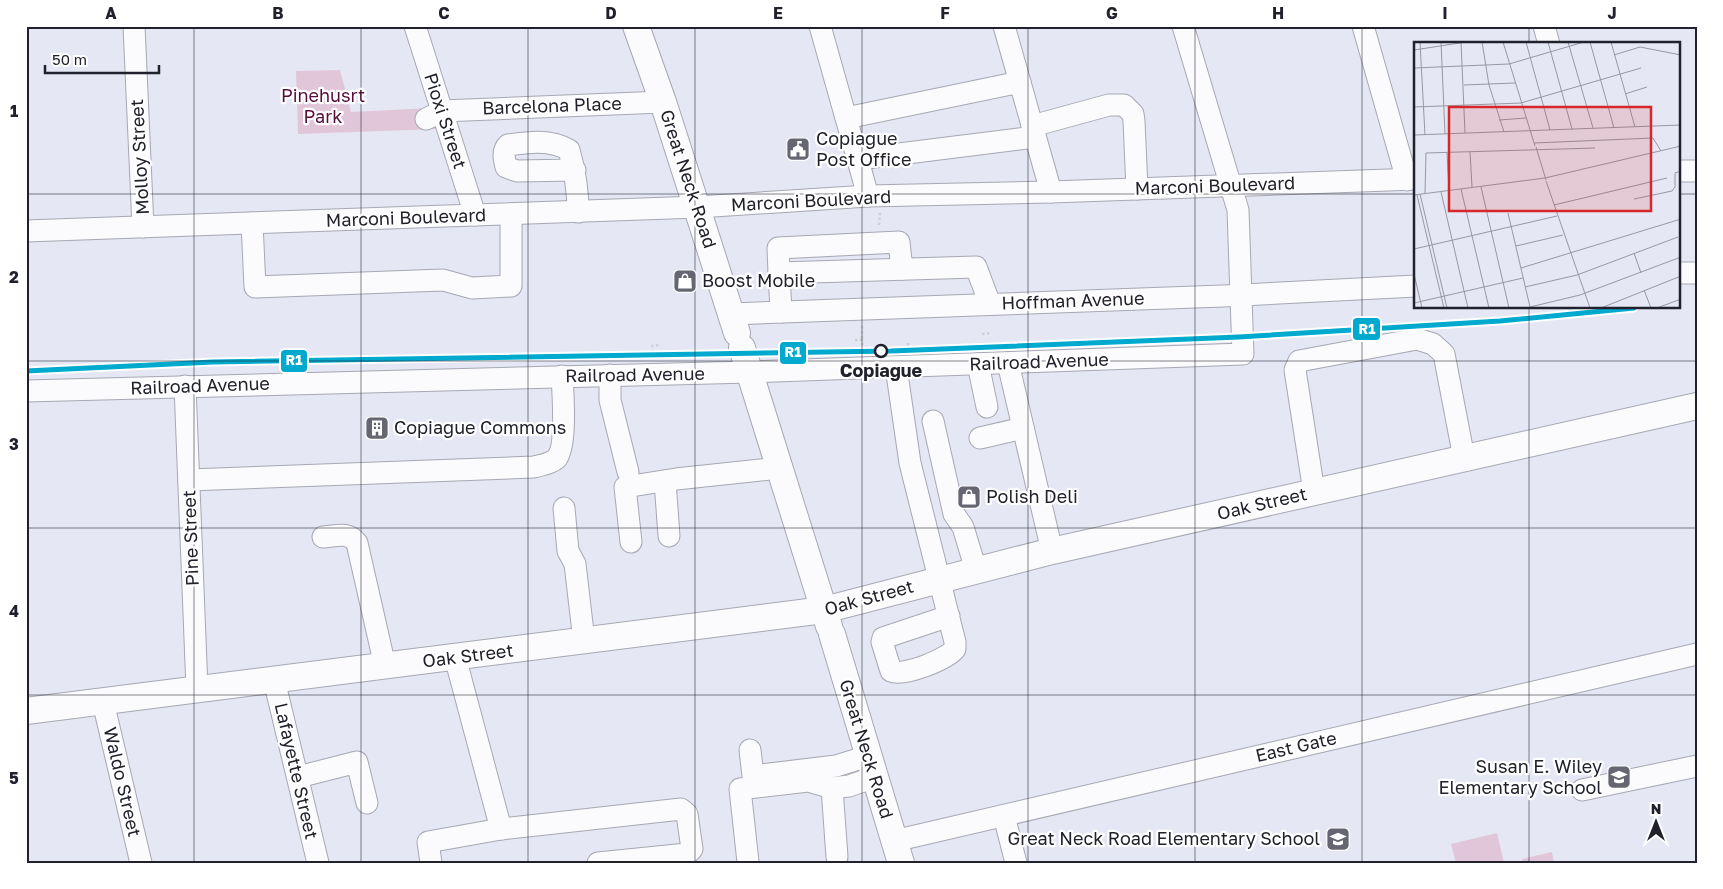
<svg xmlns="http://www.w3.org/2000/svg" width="1723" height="889" font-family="'Golos Text',sans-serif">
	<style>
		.green { fill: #e1c6da }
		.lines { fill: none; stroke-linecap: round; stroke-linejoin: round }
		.minor-casing { stroke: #a6a8b3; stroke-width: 23 }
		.major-casing { stroke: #a6a8b3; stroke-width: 28 }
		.path { stroke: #d0d0d4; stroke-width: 2.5; stroke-dasharray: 2.5 2.5; stroke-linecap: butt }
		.minor { stroke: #fbfbfd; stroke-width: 21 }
		.major { stroke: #fbfbfd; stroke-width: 26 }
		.rail-1-casing { stroke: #fff; stroke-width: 9 }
		.rail-1 { stroke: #00a9ce; stroke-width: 5 }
		.grid { fill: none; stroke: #20212c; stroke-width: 1; stroke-opacity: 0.55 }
		.stop-dot { fill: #fff; stroke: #20212c; stroke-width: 2.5 }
		.labels { text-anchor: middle; stroke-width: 4.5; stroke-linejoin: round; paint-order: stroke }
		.park-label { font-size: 18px; fill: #570c3c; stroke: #fff }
		.street-label { font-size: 18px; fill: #20212c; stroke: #fff }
		.poi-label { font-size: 18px; fill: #20212c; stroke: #fff; text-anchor: start }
		.stop-label { font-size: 18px; font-weight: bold; fill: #20212c; stroke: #fff }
		.inset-road { fill: none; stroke: #9698a4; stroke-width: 1 }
		.view { fill: #d62828; fill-opacity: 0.15; stroke: #d62828; stroke-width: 2.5 }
		.inset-edge { fill: none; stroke: #20212c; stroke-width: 2.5 }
		.line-badge { stroke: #fff; stroke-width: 2 }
		.badge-label { font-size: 14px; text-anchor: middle; font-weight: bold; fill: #fff }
		.neatline { fill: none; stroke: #20212c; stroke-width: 2 }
		.grid-label { font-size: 16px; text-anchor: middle; font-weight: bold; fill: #20212c }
	</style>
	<rect width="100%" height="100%" fill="#e5e7f4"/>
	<g class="green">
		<path d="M340 70 351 112 432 108 437 129 298 134 296 71Z"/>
		<path d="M1497 833 1504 863H1456L1451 844Z"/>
		<path d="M1552 852 1554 863H1523L1522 859Z"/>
	</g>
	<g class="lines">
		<g class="minor-casing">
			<g id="minor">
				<path d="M134 26 143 227"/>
				<path d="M415 26 475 215"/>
				<path d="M820 26 868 196"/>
				<path d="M1004 26 1051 192"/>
				<path d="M1363 26 1407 180"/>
				<path d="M1544 26 1549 44"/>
				<path d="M846 118 1020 82"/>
				<path d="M426 119 442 111 663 102"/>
				<path d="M1032 126 1109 105H1124L1133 114 1134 121 1137 189"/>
				<path d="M859 159 1035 137"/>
				<path d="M575 170 517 171 506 167C504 159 502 151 508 145 529 142 550 139 569 150 575 171 578 190 578 212"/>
				<path d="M1679 171H1697"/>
				<path d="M252 223 255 287 443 280 472 288 511 286V214"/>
				<path d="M26 231 698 207 868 196 1051 192 1416 179"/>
				<path d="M779 273 778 248 899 242 902 269"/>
				<path d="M1679 273H1697"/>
				<path d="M781 312 779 273 976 267 990 304"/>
				<path d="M731 314 1223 296 1416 286"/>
				<path d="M1008 363 1052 551"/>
				<path d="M978 364 987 407"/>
				<path d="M896 367 910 463 955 642V649C947 659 904 677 891 671L882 642 883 638 949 616"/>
				<path d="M610 375V400L628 472"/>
				<path d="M185 386 197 689"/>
				<path d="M26 391 750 372 1243 354 1238 210 1183 26"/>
				<path d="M933 421 954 514 963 527 976 570"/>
				<path d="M980 438 1023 428"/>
				<path d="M189 480 534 467C541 465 550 464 556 459 567 448 563 393 562 376"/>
				<path d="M665 481 669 536"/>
				<path d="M1314 492 1295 370 1299 361 1417 339 1433 344 1444 354 1464 458"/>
				<path d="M564 508 568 551 575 564 584 641"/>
				<path d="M323 537C336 536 348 531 357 543L385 666"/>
				<path d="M631 542 625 487 676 479 779 468"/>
				<path d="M455 657 501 829"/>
				<path d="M274 680 318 863"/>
				<path d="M103 702 141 863"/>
				<path d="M750 750 753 776 836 766 868 756"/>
				<path d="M298 777 357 762 367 803"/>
				<path d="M1582 790 1697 766"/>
				<path d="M1004 816 1016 863"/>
				<path d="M894 841 1697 654"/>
				<path d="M837 857 832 788 849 786 875 777"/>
				<path d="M748 862 740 789 808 781 832 788"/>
				<path d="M431 863 428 842 501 829 681 809 687 814 692 849 687 854 598 863"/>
			</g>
		</g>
		<g class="major-casing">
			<g id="major">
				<path d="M636 26 663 102 737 333"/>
				<path d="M742 348 829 626"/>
				<path d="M832 634 901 863"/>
				<path d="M26 711 824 610 1052 551 1697 406"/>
			</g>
		</g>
		<g class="path">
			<path d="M879 225 880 213"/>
			<path d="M862 326V340"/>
			<path d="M982 334 992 333"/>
			<path d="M855 340H862L863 351"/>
			<path d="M908 343V349"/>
			<path d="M653 357 652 346 659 345"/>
		</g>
		<use href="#minor" class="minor"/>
		<use href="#major" class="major"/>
		<g class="rail-1-casing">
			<path id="rail-1" d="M26 371 213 362 891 351 1239 337 1500 321 1634 308"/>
		</g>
		<use href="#rail-1" class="rail-1"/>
	</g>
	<path class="grid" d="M194 26V863M361 26V863M528 26V863M695 26V863M862 26V863M1028 26V863M1195 26V863M1362 26V863M1529 26V44M26 194H1416M1679 194H1697M1529 308V863M26 361H1697M26 528H1697M26 695H1697"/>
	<defs>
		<g id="civic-square" transform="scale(1.25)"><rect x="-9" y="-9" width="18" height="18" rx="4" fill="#656672" stroke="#fff"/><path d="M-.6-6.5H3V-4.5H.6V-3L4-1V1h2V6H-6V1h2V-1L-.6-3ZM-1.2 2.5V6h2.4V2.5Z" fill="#fff"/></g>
		<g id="shop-square" transform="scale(1.25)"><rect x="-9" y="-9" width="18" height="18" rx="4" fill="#656672" stroke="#fff"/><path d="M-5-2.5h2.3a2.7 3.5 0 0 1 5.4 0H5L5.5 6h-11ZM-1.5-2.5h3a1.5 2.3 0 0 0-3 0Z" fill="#fff"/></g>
		<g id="building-square" transform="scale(1.25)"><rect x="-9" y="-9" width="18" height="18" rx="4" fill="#656672" stroke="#fff"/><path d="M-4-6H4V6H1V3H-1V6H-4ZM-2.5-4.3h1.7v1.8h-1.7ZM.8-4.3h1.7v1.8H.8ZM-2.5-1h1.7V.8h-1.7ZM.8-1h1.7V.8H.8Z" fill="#fff"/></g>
		<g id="school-square" transform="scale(1.25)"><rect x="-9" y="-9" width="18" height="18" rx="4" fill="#656672" stroke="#fff"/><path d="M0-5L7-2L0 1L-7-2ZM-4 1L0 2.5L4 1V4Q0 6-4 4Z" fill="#fff"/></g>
	</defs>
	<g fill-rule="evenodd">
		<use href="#civic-square" x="798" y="149"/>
		<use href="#shop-square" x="685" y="281"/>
		<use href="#building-square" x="377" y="428"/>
		<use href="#shop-square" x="969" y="497"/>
		<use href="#school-square" x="1619" y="777"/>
		<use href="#school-square" x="1338" y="839"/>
	</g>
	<circle class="stop-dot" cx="881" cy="351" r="6"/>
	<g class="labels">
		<g class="park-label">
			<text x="323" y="102">Pinehusrt<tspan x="323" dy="21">Park</tspan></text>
		</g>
		<g class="street-label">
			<text transform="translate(552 106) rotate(-2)" y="6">Barcelona Place</text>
			<text transform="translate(445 121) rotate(72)" y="6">Pioxi Street</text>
			<text transform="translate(140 157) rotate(-93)" y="6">Molloy Street</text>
			<text transform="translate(688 179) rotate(72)" y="6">Great Neck Road</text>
			<text transform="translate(1215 186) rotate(-2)" y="6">Marconi Boulevard</text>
			<text transform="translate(811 201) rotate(-3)" y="6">Marconi Boulevard</text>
			<text transform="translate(406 218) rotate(-2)" y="6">Marconi Boulevard</text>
			<text transform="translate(1073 301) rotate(-2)" y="6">Hoffman Avenue</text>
			<text transform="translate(1039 362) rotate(-2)" y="6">Railroad Avenue</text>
			<text transform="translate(635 375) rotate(-1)" y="6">Railroad Avenue</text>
			<text transform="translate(200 386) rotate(-2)" y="6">Railroad Avenue</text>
			<text transform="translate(1262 504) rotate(-13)" y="6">Oak Street</text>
			<text transform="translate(191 538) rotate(-92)" y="6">Pine Street</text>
			<text transform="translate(869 598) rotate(-15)" y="6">Oak Street</text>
			<text transform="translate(468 656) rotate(-7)" y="6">Oak Street</text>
			<text transform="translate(1296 747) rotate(-13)" y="6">East Gate</text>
			<text transform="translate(866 749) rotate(73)" y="6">Great Neck Road</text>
			<text transform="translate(296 771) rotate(77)" y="6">Lafayette Street</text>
			<text transform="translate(122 782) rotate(77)" y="6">Waldo Street</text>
		</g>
		<g class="poi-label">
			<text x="816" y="145">Copiague<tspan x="816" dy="21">Post Office</tspan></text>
			<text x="702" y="287">Boost Mobile</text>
			<text x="394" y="434">Copiague Commons</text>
			<text x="986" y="503">Polish Deli</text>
			<text x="1602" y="773" text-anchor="end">Susan E. Wiley<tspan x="1602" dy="21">Elementary School</tspan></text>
			<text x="1320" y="845" text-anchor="end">Great Neck Road Elementary School</text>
		</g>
		<g class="stop-label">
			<text x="881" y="377">Copiague</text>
		</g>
	</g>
	<g transform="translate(1414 42)">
		<rect width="266" height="266" fill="#e5e7f4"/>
		<path class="inset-road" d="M6 0 11 93M27 0 31 92M47 0 51 91M68 0 75 43 90 90M89 0 121 104M112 0 136 88M134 0 158 87M154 0 179 86M176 0 200 86M197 0 221 85M0 8 52 0M200 13 226 5 267 13M0 26 95 22 170 0M50 43 101 41M211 52 233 45M0 65 107 61 227 26M85 78 112 76M0 93 267 83M120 101 239 96 247 109M122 105 132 138M56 110 58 145M33 111 35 148M132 139 176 266M67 145 95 266M47 147 75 266M27 150 54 266M11 151 12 111 181 106M6 152 33 266M0 153 131 136 267 104M3 153 30 266M220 157 258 149 261 145V131L267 129M140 163 253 136M94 171 116 265M102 204 149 193M0 207 143 174M220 211 227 231M107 226 267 177M0 232 8 266M111 245 163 233 264 195M230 248 237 266M0 261 109 236M116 265 166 253 267 215M187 266 267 234M243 266 267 257"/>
		<path class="view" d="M35 65H237V169H35Z"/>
		<rect width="266" height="266" class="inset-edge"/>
	</g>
	<g class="line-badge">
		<rect x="1352" y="317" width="29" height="24" rx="5" fill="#00a9ce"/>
		<rect x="779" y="341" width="28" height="24" rx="5" fill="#00a9ce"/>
		<rect x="280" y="349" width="28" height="24" rx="5" fill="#00a9ce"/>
	</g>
	<g class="badge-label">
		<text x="1367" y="334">R1</text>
		<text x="793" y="357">R1</text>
		<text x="294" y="365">R1</text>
	</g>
	<rect width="1723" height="889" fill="none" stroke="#ffffff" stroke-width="55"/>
	<g transform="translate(1656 822)" stroke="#ffffff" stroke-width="4" paint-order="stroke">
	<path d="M0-4L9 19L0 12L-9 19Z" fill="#20212c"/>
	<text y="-8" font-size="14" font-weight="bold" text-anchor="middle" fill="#20212c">N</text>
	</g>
	<path d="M45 65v8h114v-8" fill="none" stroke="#20212c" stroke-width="2.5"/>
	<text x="52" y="65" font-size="15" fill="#20212c" stroke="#ffffff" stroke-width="4" paint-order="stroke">50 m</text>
	<rect x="28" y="28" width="1668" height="834" class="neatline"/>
	<g class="grid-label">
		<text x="111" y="19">A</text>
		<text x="278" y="19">B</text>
		<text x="444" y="19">C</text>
		<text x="611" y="19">D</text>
		<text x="778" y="19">E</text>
		<text x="945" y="19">F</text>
		<text x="1112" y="19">G</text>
		<text x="1278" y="19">H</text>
		<text x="1445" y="19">I</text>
		<text x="1612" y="19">J</text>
		<text x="14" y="117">1</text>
		<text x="14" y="283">2</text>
		<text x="14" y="450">3</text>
		<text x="14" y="617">4</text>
		<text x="14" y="784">5</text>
	</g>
</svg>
